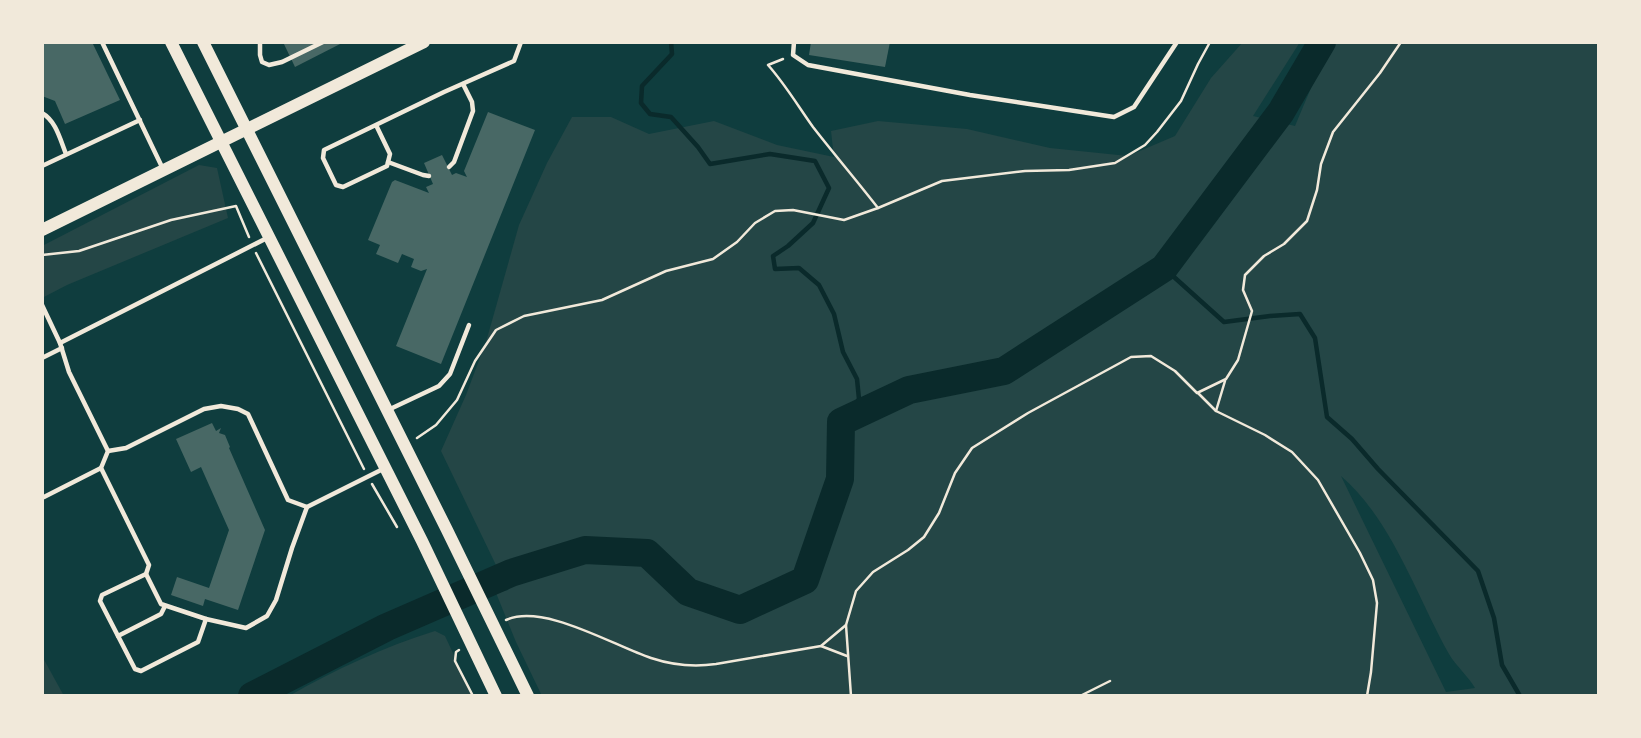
<svg xmlns="http://www.w3.org/2000/svg" width="1641" height="738" font-family="'Space Grotesk',sans-serif">
	<style>
		.green { fill: #244646; fill-rule: evenodd }
		.lines { fill: none; stroke-linecap: round; stroke-linejoin: round }
		.stream { stroke: #0a2a2b; stroke-width: 4.5 }
		.river { stroke: #0a2a2b; stroke-width: 28 }
		.building { fill: #486865 }
		.path { stroke: #f1e9da; stroke-width: 2.5 }
		.service { stroke: #f1e9da; stroke-width: 4.5 }
		.tertiary { stroke: #f1e9da; stroke-width: 12 }
		.secondary { stroke: #f1e9da; stroke-width: 12 }
	</style>
	<rect width="100%" height="100%" fill="#0f3d3e"/>
	<g class="green">
		<path d="M1243 42H1300L1253 116 1295 126 1324 57 1335 42H1599V696H542L516 642 496 593 508 590 441 451 466 395 486 342 519 225 547 163 572 117H611L649 134 714 121 777 145 834 157 831 131 878 121 967 129 1050 148 1128 156 1175 136 1211 78ZM1341 476C1392 520 1416 595 1449 654 1456 666 1468 676 1475 688L1446 692Z"/>
		<path d="M199 165 217 168 228 218 67 285 42 298V246Z"/>
		<path d="M435 631 445 636 473 696H289C336 669 384 647 435 631Z"/>
		<path d="M42 656 64 696H42Z"/>
	</g>
	<g class="lines">
		<g class="stream">
			<path d="M671 42 672 54 642 86 641 103 650 114 671 117 698 147 710 164 770 154 815 161 829 188 813 223 788 246 773 256 775 269 799 268 819 285 834 314 843 352 857 379 859 399 846 419"/>
			<path d="M1164 268 1224 322 1270 316 1300 314 1315 338 1327 417 1352 439 1378 469 1478 571 1494 618 1502 665 1520 696"/>
		</g>
		<path class="river" d="M252 696 387 627 511 573 585 550 647 553 688 592 740 610 805 580 840 479 841 422 909 390 1004 371 1164 268 1281 112 1322 42"/>
	</g>
	<g class="building">
		<path d="M42 42H92L120 100 65 124 55 101 42 96Z"/>
		<path d="M283 42H344L295 67Z"/>
		<path d="M811 42H890L885 67 809 55Z"/>
		<path d="M488 112 535 130 441 364 396 346 427 269 421 271 411 267 414 259 402 254 398 263 376 254 380 245 368 240 392 182 395 180 429 193 426 187 433 184 424 163 442 155 452 175 456 173 467 177 464 171Z"/>
		<path d="M212 423 216 431 221 428 219 433 225 435 230 447 229 448 265 530 238 610 205 599 203 606 171 595 177 577 209 588 229 530 201 467 191 472 176 439Z"/>
	</g>
	<g class="lines">
		<g class="path">
			<path d="M783 59 768 65C785 84 798 106 813 127 834 154 857 181 878 208"/>
			<path d="M256 253 364 469"/>
			<path d="M42 255 79 251 171 220 236 206 249 237"/>
			<path d="M1198 393 1216 411 1265 435 1292 452 1318 480 1360 553 1373 580 1377 603 1371 672 1367 696"/>
			<path d="M1216 411 1225 381"/>
			<path d="M417 438 436 425 457 400 475 361 496 330 524 316 602 300 666 271 713 259 737 242 755 223 775 211 793 210 844 220 878 208 942 181 1025 171 1069 170 1115 163 1145 145 1157 132 1181 101 1198 64 1210 42"/>
			<path d="M372 484 397 527"/>
			<path d="M506 620C544 603 614 646 651 658 672 665 695 667 716 664L821 646 846 625 856 591 873 572 908 550 924 537 939 513 955 473 972 448 1028 413 1131 357 1151 356 1175 371 1197 393 1226 379 1238 360 1252 311 1243 290 1245 275 1264 256 1284 244 1307 221 1317 190 1321 164 1333 132 1380 73 1401 42"/>
			<path d="M846 625 851 696"/>
			<path d="M821 646 847 656"/>
			<path d="M459 650 456 652 455 661 473 696"/>
			<path d="M1080 696 1110 681"/>
		</g>
		<g class="service">
			<path d="M102 42 162 167"/>
			<path d="M260 42V55L262 62 269 65 282 62 323 42"/>
			<path d="M794 42 793 55 808 65 970 95 1114 117 1134 107 1177 42"/>
			<path d="M42 113C56 121 60 139 66 154"/>
			<path d="M376 125 390 154 387 166 343 187 336 185 323 158 324 150 444 92 514 61 521 42"/>
			<path d="M388 162 423 175 429 176"/>
			<path d="M42 166 140 120"/>
			<path d="M449 167 454 162 473 111 472 102 463 84"/>
			<path d="M42 305 60 343 69 372 108 451 101 468 149 565 146 574 102 595 100 601 135 669 141 671 198 642 206 619 246 628 267 616 276 600 292 548 307 507 385 468"/>
			<path d="M60 343 269 237"/>
			<path d="M42 358 62 348"/>
			<path d="M388 410 439 386 450 374 469 325"/>
			<path d="M108 451 126 448 204 409 221 406 238 409 248 414 288 500 307 507"/>
			<path d="M42 496 44 497 101 468"/>
			<path d="M146 574 161 604 206 619"/>
			<path d="M118 636 161 614 165 606"/>
		</g>
		<path class="tertiary" d="M42 230 424 42"/>
		<g class="secondary">
			<path d="M171 42 422 541 496 696"/>
			<path d="M203 42 447 530 528 696"/>
		</g>
	</g>
	<rect width="1641" height="738" fill="none" stroke="#f1e9da" stroke-width="88"/>
</svg>
